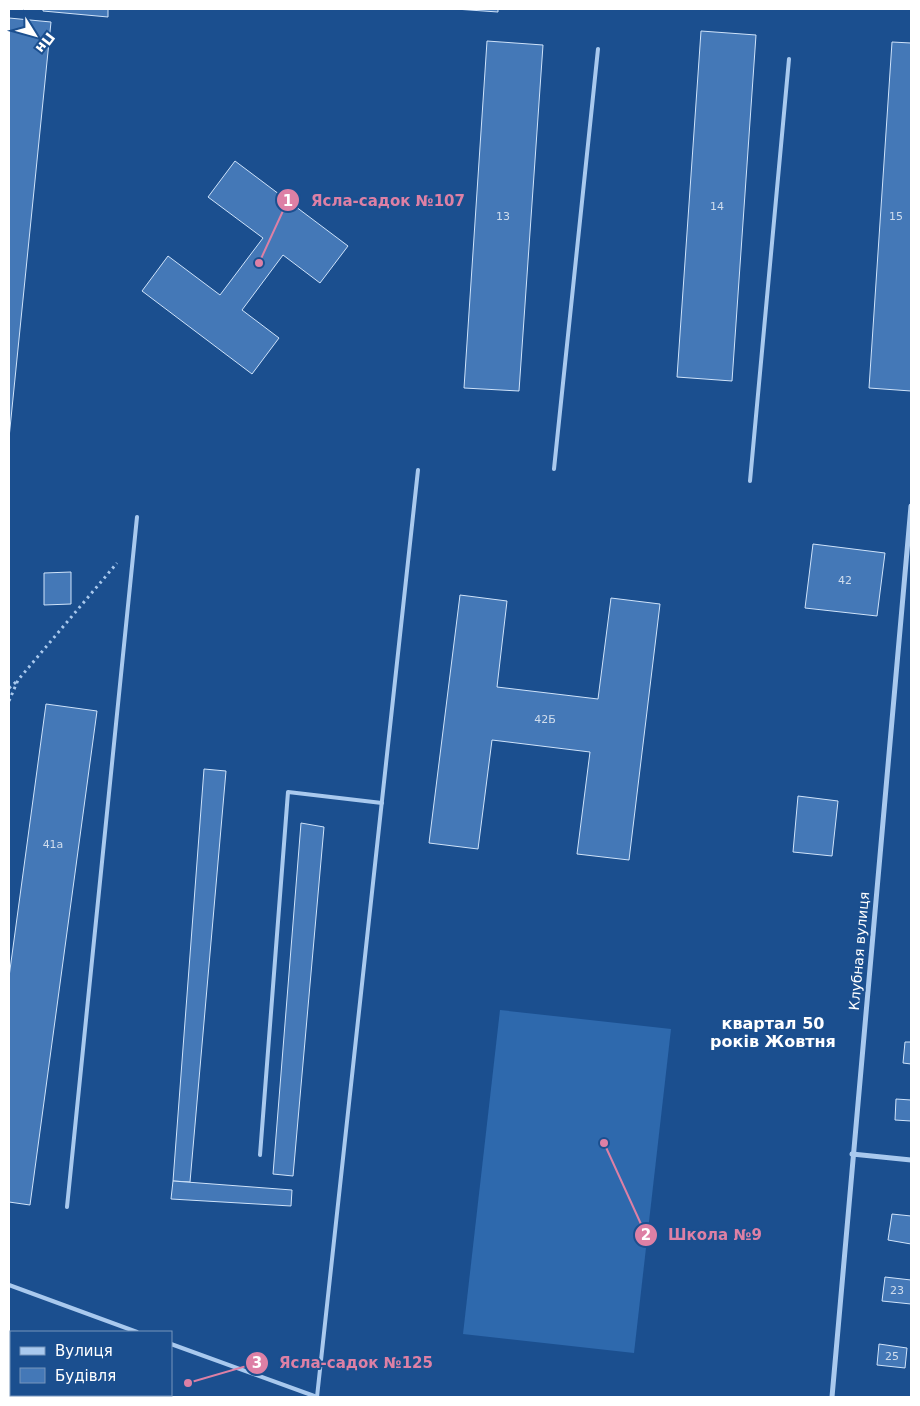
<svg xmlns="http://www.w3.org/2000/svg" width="920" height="1406" font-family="'DejaVu Sans',sans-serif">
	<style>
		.pitch { fill: #2e69ad }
		.building { fill: #4478b7; stroke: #cfe3fa }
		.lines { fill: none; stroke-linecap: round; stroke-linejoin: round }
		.path { stroke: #a9c9ee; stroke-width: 3; stroke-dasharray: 2.5 4; stroke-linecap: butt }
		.service { stroke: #a9c9ee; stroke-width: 4 }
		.minor { stroke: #a9c9ee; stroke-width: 5 }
		.labels { text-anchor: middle; stroke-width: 4; stroke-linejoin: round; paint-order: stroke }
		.number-label { font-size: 11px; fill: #d0dded }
		.street-label { font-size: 14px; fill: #fff; stroke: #1b4f8f }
		.quarter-label { font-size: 16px; font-weight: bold; fill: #fff; stroke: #1b4f8f }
		.leader { fill: none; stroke: #dd80a5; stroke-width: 2 }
		.callout-dot { fill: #dd80a5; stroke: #1b4f8f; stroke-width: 2 }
		.mark-label { font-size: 15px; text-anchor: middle; font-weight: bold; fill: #fff }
		.callout-label { font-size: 15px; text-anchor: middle; font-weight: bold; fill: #dd80a5; stroke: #1b4f8f; stroke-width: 4; stroke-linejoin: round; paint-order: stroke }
	</style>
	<rect width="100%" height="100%" fill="#1b4f8f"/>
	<path class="pitch" d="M500 1010 671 1029 634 1353 463 1334Z"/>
	<g class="building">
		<path d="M43 9H108V17L43 11Z"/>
		<path d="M455 9H498V12Z"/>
		<path d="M9 18 51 22 9 438Z"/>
		<path d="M701 31 756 35 732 381 677 377Z"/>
		<path d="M487 41 543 45 519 391 464 388Z"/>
		<path d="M892 42 911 43V391L869 388Z"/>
		<path d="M235 161 348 246 320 283 283 255 242 310 279 338 252 374 142 291 168 256 220 295 263 238 208 197Z"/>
		<path d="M813 544 885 553 877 616 805 608Z"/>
		<path d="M71 572V604L44 605V573Z"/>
		<path d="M460 595 507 601 497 687 598 699 611 598 660 604 629 860 577 854 590 752 492 740 478 849 429 843Z"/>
		<path d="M46 704 97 711 30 1205 9 1202V977Z"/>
		<path d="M204 769 226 771 190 1182 173 1181Z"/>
		<path d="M798 796 838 801 832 856 793 852Z"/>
		<path d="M301 823 324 827 293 1176 273 1174Z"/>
		<path d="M905 1042H911V1064L903 1063Z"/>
		<path d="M896 1099 911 1100V1121L895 1120Z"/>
		<path d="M173 1181 292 1190 291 1206 171 1199Z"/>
		<path d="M892 1214 911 1216V1244L888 1240Z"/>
		<path d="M885 1277 911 1280V1304L882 1301Z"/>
		<path d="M879 1344 907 1348 905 1368 877 1365Z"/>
	</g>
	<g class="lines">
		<g class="path">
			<path d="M9 688 16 682"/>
			<path d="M9 701 18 680 117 563"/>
		</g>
		<g class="service">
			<path d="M554 469 598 49"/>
			<path d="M750 481 789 59"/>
			<path d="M260 1155 288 792 382 803"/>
			<path d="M67 1207 137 517"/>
			<path d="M9 1285 137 1332"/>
			<path d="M171 1344 317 1397"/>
			<path d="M317 1397 418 470"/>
		</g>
		<g class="minor">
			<path d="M852 1154 911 1160"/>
			<path d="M832 1397 911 506"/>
		</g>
	</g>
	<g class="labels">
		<g class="number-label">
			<text x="717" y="210">14</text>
			<text x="503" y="220">13</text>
			<text x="896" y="220">15</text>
			<text x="845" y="584">42</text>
			<text x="545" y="723">42Б</text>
			<text x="53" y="848">41а</text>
			<text x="897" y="1294">23</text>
			<text x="892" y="1360">25</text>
		</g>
		<g class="street-label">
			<text transform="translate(859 951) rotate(-85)" y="5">Клубная вулиця</text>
		</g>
		<g class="quarter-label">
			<text x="773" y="1029">квартал 50<tspan x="773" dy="18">років Жовтня</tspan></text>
		</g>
	</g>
	<path class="leader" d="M259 263L288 200M604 1143L646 1235M188 1383L257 1363"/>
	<g class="callout-dot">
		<circle cx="259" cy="263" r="5"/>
		<circle cx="604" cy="1143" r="5"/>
		<circle cx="188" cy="1383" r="5"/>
		<circle cx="288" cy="200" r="12"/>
		<circle cx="646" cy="1235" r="12"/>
		<circle cx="257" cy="1363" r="12"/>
	</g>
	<g class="mark-label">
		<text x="288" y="206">1</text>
		<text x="646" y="1240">2</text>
		<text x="257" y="1368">3</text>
	</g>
	<g class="callout-label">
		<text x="388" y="206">Ясла-садок №107</text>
		<text x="715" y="1240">Школа №9</text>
		<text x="356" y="1368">Ясла-садок №125</text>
	</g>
	<rect width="920" height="1406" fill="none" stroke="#ffffff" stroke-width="20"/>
	<rect x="10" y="1331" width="162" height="65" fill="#1b4f8f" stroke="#7695bc"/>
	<rect x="20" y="1347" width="25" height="8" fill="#a9c9ee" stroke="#7695bc"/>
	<text x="55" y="1356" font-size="15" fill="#ffffff">Вулиця</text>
	<rect x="20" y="1368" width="25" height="15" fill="#4478b7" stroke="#7695bc"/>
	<text x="55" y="1381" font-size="15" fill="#ffffff">Будівля</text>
	<g transform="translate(35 35) rotate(127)" stroke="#1b4f8f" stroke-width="4" paint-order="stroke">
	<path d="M0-4L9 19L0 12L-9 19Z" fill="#ffffff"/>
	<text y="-8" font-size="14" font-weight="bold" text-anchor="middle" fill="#ffffff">Пн</text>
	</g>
</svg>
